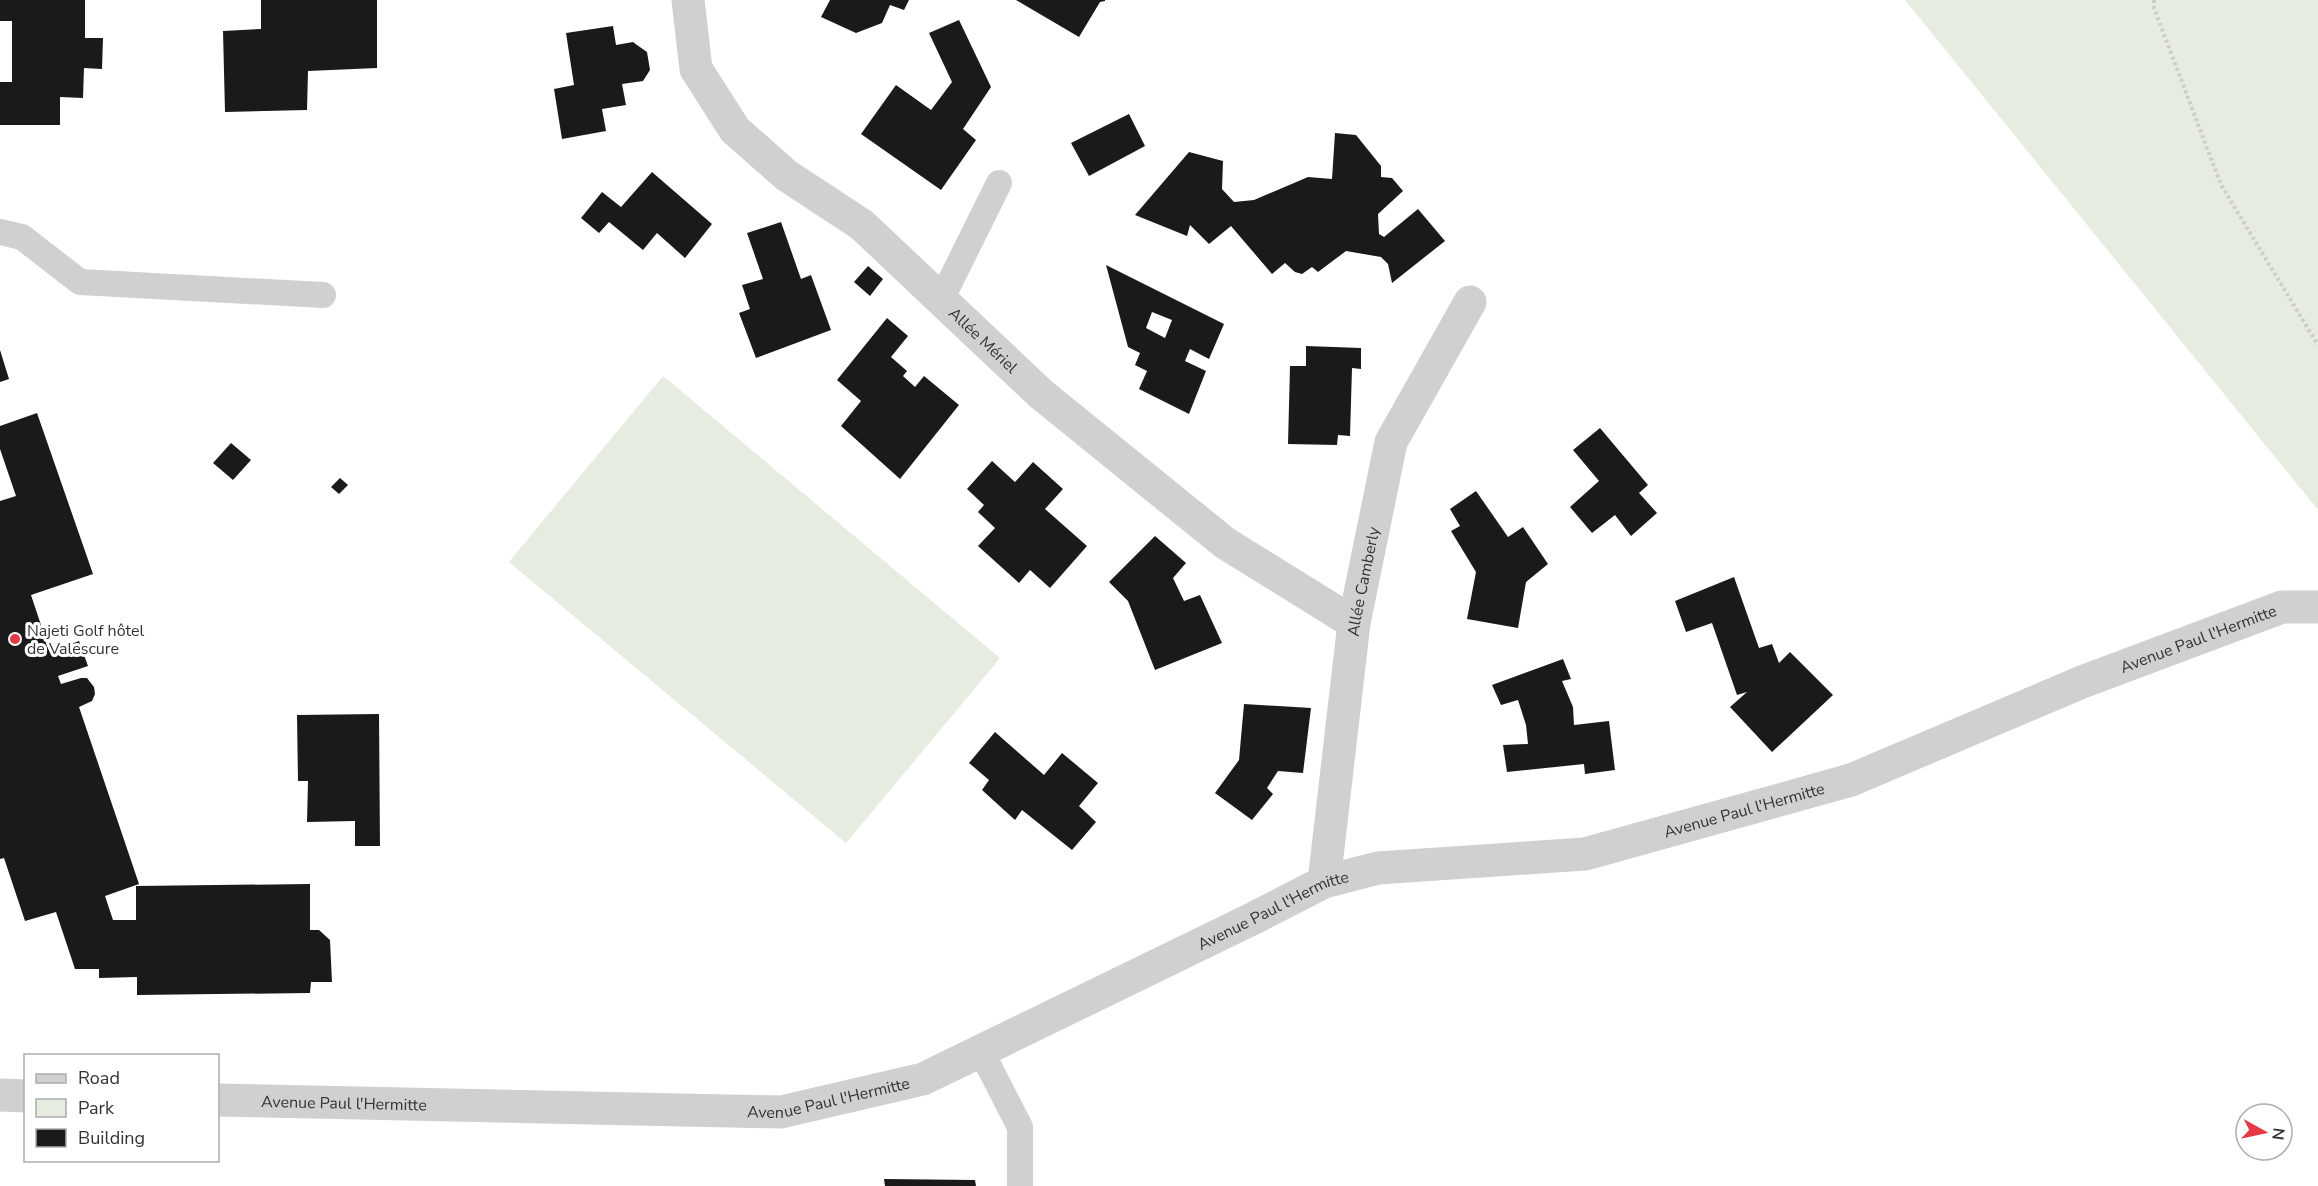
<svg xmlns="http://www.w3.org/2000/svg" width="2318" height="1186" font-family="'Nunito Sans',sans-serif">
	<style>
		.green { fill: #e6ecdf }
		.building { fill: #1a1a1a; fill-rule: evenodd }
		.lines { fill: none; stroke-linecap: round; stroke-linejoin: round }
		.path { stroke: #cdcdcd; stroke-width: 4; stroke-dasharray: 3 3; stroke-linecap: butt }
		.lane { stroke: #d0d0d0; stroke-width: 26 }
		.street { stroke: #d0d0d0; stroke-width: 33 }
		.poi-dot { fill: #e63946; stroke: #fff; stroke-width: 2 }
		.labels { text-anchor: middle; stroke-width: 6; stroke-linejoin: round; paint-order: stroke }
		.street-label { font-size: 16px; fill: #333; stroke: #fff }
		.poi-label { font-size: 16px; fill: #333; stroke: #fff; text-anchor: start }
	</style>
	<rect width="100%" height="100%" fill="#fff"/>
	<g class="green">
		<path d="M1905 0H2318V510Z"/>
		<path d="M663 376 1000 658 846 843 509 562Z"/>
	</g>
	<g class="building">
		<path d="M0 0H85V38H103L102 69 84 68 83 98 60 97V125H0V82H12V21H0Z"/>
		<path d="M261 0H377V68L308 71 307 110 225 112 223 31 261 29Z"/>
		<path d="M830 0H909L904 10 890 5 882 23 856 33 821 17Z"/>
		<path d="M1016 0H1105V1L1100 2 1079 37Z"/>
		<path d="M959 20 991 87 963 129 976 140 941 190 861 134 896 85 931 110 952 82 929 33Z"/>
		<path d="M613 26 616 45 633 42 637 45 647 52 650 70 643 81 622 84 626 105 602 109 606 131 562 139 554 89 574 85 566 33Z"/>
		<path d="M1129 114 1145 146 1089 176 1071 143Z"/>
		<path d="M1335 133 1356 135 1381 166V177L1392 178 1403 191 1378 214 1379 234 1384 237 1418 209 1445 241 1392 283 1388 264 1381 257 1346 251 1318 272 1312 267 1302 274 1295 272 1285 263 1272 274 1231 226 1209 244 1190 225 1187 236 1135 215 1189 152 1223 161 1222 189 1234 202 1254 200 1308 177 1332 179Z"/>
		<path d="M652 172 712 224 685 258 657 233 643 250 609 222 599 233 581 218 602 192 621 207Z"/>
		<path d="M781 222 801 279 811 275 831 330 756 358 739 313 750 309 742 285 763 279 747 233Z"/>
		<path d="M1106 265 1224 324 1209 359 1190 349 1185 361 1206 371 1189 414 1139 389 1147 371 1135 365 1140 353 1128 347ZM1152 312 1172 320 1165 338 1146 328Z"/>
		<path d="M868 266 883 279 870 296 854 282Z"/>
		<path d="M887 318 908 336 891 357 907 371 903 376 915 387 924 376 959 405 900 479 841 426 861 401 837 380Z"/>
		<path d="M1306 346 1361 348V369L1352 368 1350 436 1338 435 1337 445 1288 444 1290 366H1306Z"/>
		<path d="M0 350 9 379 0 382Z"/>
		<path d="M37 413 93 574 31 595 50 652 79 641 88 666 58 676 61 684 81 678H87L94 687 95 694 92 701 79 707 139 884 105 896 113 920H136V886L310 884V930H319L330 940 332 982H311L310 993 137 995V977L99 978V969H75L56 912 25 921 4 858 0 859V501L16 496 0 449V426Z"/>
		<path d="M1600 428 1648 485 1639 493 1657 513 1631 536 1615 515 1592 533 1570 507 1599 481 1573 450Z"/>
		<path d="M231 443 251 460 233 480 213 463Z"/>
		<path d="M992 461 1015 482 1033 462 1063 489 1045 509 1087 546 1050 588 1030 570 1019 583 978 546 995 528 978 512 984 505 967 489Z"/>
		<path d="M340 478 348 485 339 494 331 487Z"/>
		<path d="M1476 491 1508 537 1523 527 1548 564 1526 582 1518 628 1467 619 1476 572 1451 531 1460 526 1450 509Z"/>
		<path d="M1155 536 1186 563 1173 578 1184 601 1200 595 1222 643 1155 670 1128 601 1109 582Z"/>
		<path d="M1734 577 1759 648 1772 644 1779 663 1790 652 1833 695 1772 752 1730 707 1747 692 1737 695 1712 623 1686 632 1675 601Z"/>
		<path d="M1563 659 1571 679 1562 681 1573 707 1574 725 1609 721 1615 770 1585 774 1584 764 1507 772 1503 745 1528 744 1526 725 1518 700 1501 705 1492 685Z"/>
		<path d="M1244 704 1311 708 1303 773 1278 771 1267 788 1273 794 1252 820 1215 793 1239 760Z"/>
		<path d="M379 714 380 846H355V821L307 822 308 781H298L297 715Z"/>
		<path d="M995 732 1044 775 1062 753 1098 783 1079 806 1096 822 1072 850 1022 810 1015 820 982 790 989 780 969 763Z"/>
		<path d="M884 1179 975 1180 976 1186H885Z"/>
	</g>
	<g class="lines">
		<path class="path" d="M2154 0V8L2221 185 2318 345"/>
		<g class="lane">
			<path d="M0 232 22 237 80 282 323 295"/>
			<path d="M941 300 999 183"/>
			<path d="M981 1051 1020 1127V1186"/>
		</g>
		<g class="street">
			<path id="s1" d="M688 0 696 69 735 130 786 175 862 225 1041 394 1225 543 1354 623"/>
			<path id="s2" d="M1324 882 1354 623 1391 442 1470 302"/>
			<path d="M0 1095 26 1096"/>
			<path id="s3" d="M218 1100 781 1112 923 1079 1254 918 1324 882 1378 868 1585 854 1851 780 2082 682 2282 607H2318"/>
		</g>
	</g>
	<circle class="poi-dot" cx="15" cy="639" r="6"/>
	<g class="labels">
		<g class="street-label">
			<text dy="6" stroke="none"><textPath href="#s1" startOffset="468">Allée Mériel</textPath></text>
			<text dy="6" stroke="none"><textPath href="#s2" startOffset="303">Allée Camberly</textPath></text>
			<text dy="6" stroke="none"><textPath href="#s3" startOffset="2070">Avenue Paul l'Hermitte</textPath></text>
			<text dy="6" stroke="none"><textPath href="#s3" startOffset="1584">Avenue Paul l'Hermitte</textPath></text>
			<text dy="6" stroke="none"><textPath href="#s3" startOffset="1098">Avenue Paul l'Hermitte</textPath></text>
			<text dy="6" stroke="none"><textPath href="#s3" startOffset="612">Avenue Paul l'Hermitte</textPath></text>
			<text dy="6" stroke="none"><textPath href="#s3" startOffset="126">Avenue Paul l'Hermitte</textPath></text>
		</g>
		<g class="poi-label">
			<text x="27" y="636">Najeti Golf hôtel<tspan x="27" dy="18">de Valescure</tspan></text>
		</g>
	</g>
	<rect x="24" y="1054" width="195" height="108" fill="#ffffff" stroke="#adadad" stroke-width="1.5"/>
	<rect x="36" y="1074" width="30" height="9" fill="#d0d0d0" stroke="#adadad" stroke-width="1.5"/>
	<text x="78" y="1084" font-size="18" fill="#333333">Road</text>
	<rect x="36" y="1099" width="30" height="18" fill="#e6ecdf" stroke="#adadad" stroke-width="1.5"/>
	<text x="78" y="1114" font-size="18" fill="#333333">Park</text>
	<rect x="36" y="1129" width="30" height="18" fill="#1a1a1a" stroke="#adadad" stroke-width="1.5"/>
	<text x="78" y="1144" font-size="18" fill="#333333">Building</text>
	<g transform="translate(2264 1132) rotate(98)"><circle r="28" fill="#ffffff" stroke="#adadad" stroke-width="1.5"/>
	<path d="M0-4.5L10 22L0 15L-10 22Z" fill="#e63946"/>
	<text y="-9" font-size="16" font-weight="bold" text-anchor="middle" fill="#333333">N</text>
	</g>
</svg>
